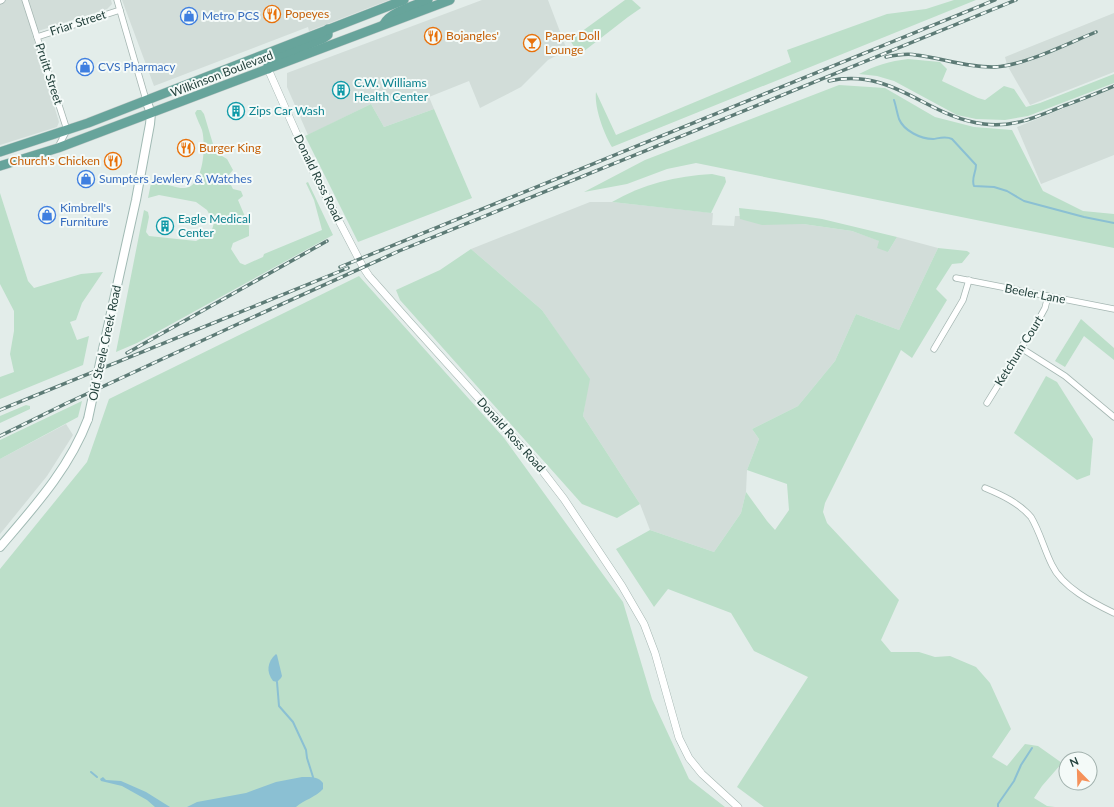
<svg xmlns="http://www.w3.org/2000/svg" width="1114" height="807" font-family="Lato,sans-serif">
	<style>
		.built { fill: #d2ddd9 }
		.green { fill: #bcdfc9 }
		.water { fill: #8bc0d3 }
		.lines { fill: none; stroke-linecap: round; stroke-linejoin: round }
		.stream { stroke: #8bc0d3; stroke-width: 2 }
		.minor-casing { stroke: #a5b6b2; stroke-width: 7 }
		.tertiary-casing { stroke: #a5b6b2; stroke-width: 8 }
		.secondary-casing { stroke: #a1bab4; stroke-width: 10 }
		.primary-casing { stroke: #c1cac8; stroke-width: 10 }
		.minor { stroke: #fff; stroke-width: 5.5 }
		.tertiary { stroke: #fff; stroke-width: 7 }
		.secondary { stroke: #fff; stroke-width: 8 }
		.primary { stroke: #67a49b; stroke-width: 9 }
		.rail-casing { stroke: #5d7b76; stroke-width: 3.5 }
		.rail { stroke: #f4faf8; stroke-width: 2; stroke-dasharray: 6; stroke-linecap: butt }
		.secondary-bridge-casing { stroke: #a1bab4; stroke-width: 10; stroke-linecap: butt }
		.secondary-bridge { stroke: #fff; stroke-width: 8 }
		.labels { text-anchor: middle; stroke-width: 4; stroke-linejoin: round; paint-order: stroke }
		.food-label { font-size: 12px; fill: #c56008; stroke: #f4faf8; text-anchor: start }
		.shop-label { font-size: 12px; fill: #366cbe; stroke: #f4faf8; text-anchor: start }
		.street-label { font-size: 12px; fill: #22403b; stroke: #f4faf8 }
		.culture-label { font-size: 12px; fill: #0d838f; stroke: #f4faf8; text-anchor: start }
	</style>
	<rect width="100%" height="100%" fill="#e3edea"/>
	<g class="built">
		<path d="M0 0H111L112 4 107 9 32 33 59 122 57 127 0 145Z"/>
		<path d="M122 0H389L309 31 308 27 154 86Z"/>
		<path d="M482 0H548L567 50 548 60 521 87 480 108 469 81 429 97 434 109 384 127 371 104 308 135 287 87V73Z"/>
		<path d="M1114 13V72L1030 105 1007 65 1005 57Z"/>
		<path d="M1114 88V155L1041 184 1017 127Z"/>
		<path d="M590 202H612L713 213 712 225 734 226 735 216H740V219L803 224 852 231 880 241 888 252 897 237 938 248 899 330 856 314 835 361 798 406 752 429 759 439 747 470 746 492 741 513 714 552 650 530 640 504 583 416 589 379 542 310 471 249Z"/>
		<path d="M66 424 73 435 47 476 0 534V459Z"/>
	</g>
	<g class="green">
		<path d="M625 0H632L641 8 628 17 579 55 570 40Z"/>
		<path d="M954 0H976L612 147C604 134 594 107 596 92L616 135 791 62 787 50 887 14 926 9Z"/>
		<path d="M908 59 940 62 947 69 942 81 978 98 985 100 1004 86 1014 89 1026 107 1040 103 1114 74V83L1028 116 1005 120 976 119 957 115 894 81 877 76 859 74C874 66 890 61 908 59Z"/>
		<path d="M839 85 885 88 935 117 974 127 1012 130 1043 191 1083 211 1114 214V248L696 163 667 169 627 184 584 192 645 160Z"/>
		<path d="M371 104 384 127 434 109 472 198 358 242 305 136Z"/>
		<path d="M197 110H201L204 114 213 144 217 153 227 159 233 170 227 177 233 189 241 191 243 196 238 200 249 226V236L233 243 231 249 240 263 245 265 263 257 264 254 322 230 314 200 306 183 308 182 333 235 137 343 116 352 144 210 148 212 149 217 146 232 149 236 196 241 211 233 214 223 207 210 196 202 159 195 148 198 151 183 155 181C162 183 179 189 185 188 204 186 206 145 202 130 200 125 197 119 195 113Z"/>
		<path d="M712 174 725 177 726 182 711 213 612 202C643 184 676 176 712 174Z"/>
		<path d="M0 193 28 281 34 288 81 274 103 272 82 303 76 320 70 322 77 340 89 336 83 365 0 399V377L14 372 10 354 14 331V311L0 284Z"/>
		<path d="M739 208 776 212 822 219 897 237 888 252 877 248 879 241 852 231 803 224 762 225 740 219Z"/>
		<path d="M938 248 967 251 970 253 962 263 952 264 936 289 947 300 912 358 901 350 825 503 823 512 827 523 899 600 881 640 891 652H919L935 657 950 656 976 667 990 683 1011 729 992 757 1007 766 1025 744 1038 746 1062 763 1042 786 1034 798 1047 806 1055 807H764L737 787 808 677 754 651 731 613 668 589 654 607 616 549 650 530 714 552 741 513 746 492 767 521 775 530 789 510 787 484 747 470 759 439 752 429 798 406 835 361 856 314 899 330Z"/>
		<path d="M471 249 542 310 590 379 583 416 640 504 617 518 582 504 400 300 396 290 440 270Z"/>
		<path d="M359 276 504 438 623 602 652 699 689 779 725 807H0V569L87 462 109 399Z"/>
		<path d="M1081 319 1114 348V360L1084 336 1065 367 1055 361Z"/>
		<path d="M1046 376 1057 382 1093 439 1090 475 1077 480 1014 433Z"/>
		<path d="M82 401 78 417 0 459V440Z"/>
		<path d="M26 405 30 406V409L0 423V416Z"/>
	</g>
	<g class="water">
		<path d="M276 654 277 655 282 676 281 678 277 682 273 681C266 672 267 662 276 654Z"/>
		<path d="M103 777 106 780 121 781 146 792 170 807H155L147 800 122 786 101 781 100 779Z"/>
		<path d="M302 777C310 777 318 776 323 783V789C316 797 304 800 296 807H187L197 802 246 793 276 782Z"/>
	</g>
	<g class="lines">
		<g class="stream">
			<path d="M894 100C896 106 897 113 899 119 904 131 921 139 933 139 940 138 946 136 952 139L976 165C976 173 971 178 974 186L994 187 1007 191 1024 201 1084 217 1114 223"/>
			<path d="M277 682 279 706 293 722 306 750 307 758 313 777 312 779"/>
			<path d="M91 772 97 777"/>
			<path d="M998 807V804L1014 781 1021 765 1032 748"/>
		</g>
		<g class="minor-casing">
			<g id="minor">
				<path d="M25 0 67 130 58 147"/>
				<path d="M117 0 146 100"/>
				<path d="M0 1 2 0"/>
				<path d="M37 37 120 10"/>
				<path d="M956 278 1114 309"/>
				<path d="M1021 348 1065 376 1114 417"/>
				<path d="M934 349 963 300 969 280"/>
				<path d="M987 403 1039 319 1045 308 1048 296"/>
				<path d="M985 488C1002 495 1019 503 1031 517 1040 532 1044 549 1052 565 1062 587 1093 603 1114 613"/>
			</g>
		</g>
		<g class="tertiary-casing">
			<path id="tertiary" d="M268 69 314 173 363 267 369 276 408 320 534 460 564 499 622 586 644 624 655 653 679 738 689 758 702 774 738 807"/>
		</g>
		<g class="secondary-casing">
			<g id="secondary">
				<path d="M103 349 136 200 150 124 151 113 146 100"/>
				<path d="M0 547C34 507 69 469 88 419"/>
			</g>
		</g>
		<g class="primary-casing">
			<g id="primary">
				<path d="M384 24C390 12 416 5 428 0"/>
				<path d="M268 69V65L271 60 324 38 328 35V29"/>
				<path d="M0 152 88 123 404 0"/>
				<path d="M0 166 58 148 450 0"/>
			</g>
		</g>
		<use href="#minor" class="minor"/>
		<use href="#tertiary" class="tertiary"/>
		<use href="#secondary" class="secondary"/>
		<use href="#primary" class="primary"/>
		<g class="rail-casing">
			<g id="rail">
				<path d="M886 57C896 55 906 53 916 55 942 58 968 68 995 67 1026 65 1066 44 1096 32"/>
				<path d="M829 81C893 67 926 117 984 124 1012 128 1037 117 1063 106 1080 100 1097 93 1114 86"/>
				<path d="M340 267 995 0"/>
				<path d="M127 353 327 241"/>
				<path d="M0 410 348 268"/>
				<path d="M0 436 65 404 238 324 399 251 1016 0"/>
			</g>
		</g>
		<use href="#rail" class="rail"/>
		<g class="secondary-bridge-casing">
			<path id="secondary-bridge" d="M88 419 103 349"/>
		</g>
		<use href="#secondary-bridge" class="secondary-bridge"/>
	</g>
	<defs>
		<g id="restaurant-ring" transform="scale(0.9)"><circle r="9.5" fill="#f4faf8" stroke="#e8710a" stroke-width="1.5"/><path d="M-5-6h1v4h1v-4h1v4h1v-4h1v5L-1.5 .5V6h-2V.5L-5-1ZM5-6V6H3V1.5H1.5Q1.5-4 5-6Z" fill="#e8710a"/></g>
		<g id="shop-ring" transform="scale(0.9)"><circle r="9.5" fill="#f4faf8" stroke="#3f7fe0" stroke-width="1.5"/><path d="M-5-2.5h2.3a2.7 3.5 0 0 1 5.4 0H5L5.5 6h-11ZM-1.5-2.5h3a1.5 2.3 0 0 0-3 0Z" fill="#3f7fe0"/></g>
		<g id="bar-ring" transform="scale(0.9)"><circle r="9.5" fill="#f4faf8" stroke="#e8710a" stroke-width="1.5"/><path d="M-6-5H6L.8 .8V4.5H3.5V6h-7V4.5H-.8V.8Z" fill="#e8710a"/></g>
		<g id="building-ring" transform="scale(0.9)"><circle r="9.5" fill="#f4faf8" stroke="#0f9aa8" stroke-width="1.5"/><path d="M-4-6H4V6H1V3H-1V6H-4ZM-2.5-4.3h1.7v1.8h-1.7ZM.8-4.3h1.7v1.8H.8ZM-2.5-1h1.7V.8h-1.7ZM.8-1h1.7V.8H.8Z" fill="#0f9aa8"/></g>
	</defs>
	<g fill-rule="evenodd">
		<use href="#restaurant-ring" x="272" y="14"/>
		<use href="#shop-ring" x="189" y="16"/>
		<use href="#restaurant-ring" x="433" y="36"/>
		<use href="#bar-ring" x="532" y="43"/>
		<use href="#shop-ring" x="85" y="67"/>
		<use href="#building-ring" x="341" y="90"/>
		<use href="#building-ring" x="236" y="111"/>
		<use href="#restaurant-ring" x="186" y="148"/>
		<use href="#restaurant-ring" x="113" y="161"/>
		<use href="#shop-ring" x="86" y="179"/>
		<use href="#shop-ring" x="47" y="215"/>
		<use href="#building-ring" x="165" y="226"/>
	</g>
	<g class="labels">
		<g class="food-label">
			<text x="285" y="18">Popeyes</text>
			<text x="446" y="40">Bojangles'</text>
			<text x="545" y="40">Paper Doll<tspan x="545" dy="14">Lounge</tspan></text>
			<text x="199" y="152">Burger King</text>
			<text x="100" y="165" text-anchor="end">Church's Chicken</text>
		</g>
		<g class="shop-label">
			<text x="202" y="20">Metro PCS</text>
			<text x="98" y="71">CVS Pharmacy</text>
			<text x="99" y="183">Sumpters Jewlery &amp; Watches</text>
			<text x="60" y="212">Kimbrell's<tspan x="60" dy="14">Furniture</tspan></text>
		</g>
		<g class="street-label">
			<text transform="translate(78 23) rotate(-18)" y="4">Friar Street</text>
			<text transform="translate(49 74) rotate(72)" y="4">Pruitt Street</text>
			<text transform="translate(222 74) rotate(-21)" y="4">Wilkinson Boulevard</text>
			<text transform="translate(318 178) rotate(64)" y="4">Donald Ross Road</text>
			<text transform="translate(1035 294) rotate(11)" y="4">Beeler Lane</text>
			<text transform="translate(105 343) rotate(-78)" y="4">Old Steele Creek Road</text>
			<text transform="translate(1019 351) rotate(-58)" y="4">Ketchum Court</text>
			<text transform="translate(511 435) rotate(48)" y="4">Donald Ross Road</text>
		</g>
		<g class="culture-label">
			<text x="354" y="87">C.W. Williams<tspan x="354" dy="14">Health Center</tspan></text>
			<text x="249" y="115">Zips Car Wash</text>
			<text x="178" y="223">Eagle Medical<tspan x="178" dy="14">Center</tspan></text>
		</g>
	</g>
	<g transform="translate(1078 771) rotate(337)"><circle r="19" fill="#f4faf8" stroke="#a0b0ac"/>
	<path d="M0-3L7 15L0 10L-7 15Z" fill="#f5915a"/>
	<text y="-6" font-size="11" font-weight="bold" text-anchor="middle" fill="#22403b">N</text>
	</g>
</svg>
